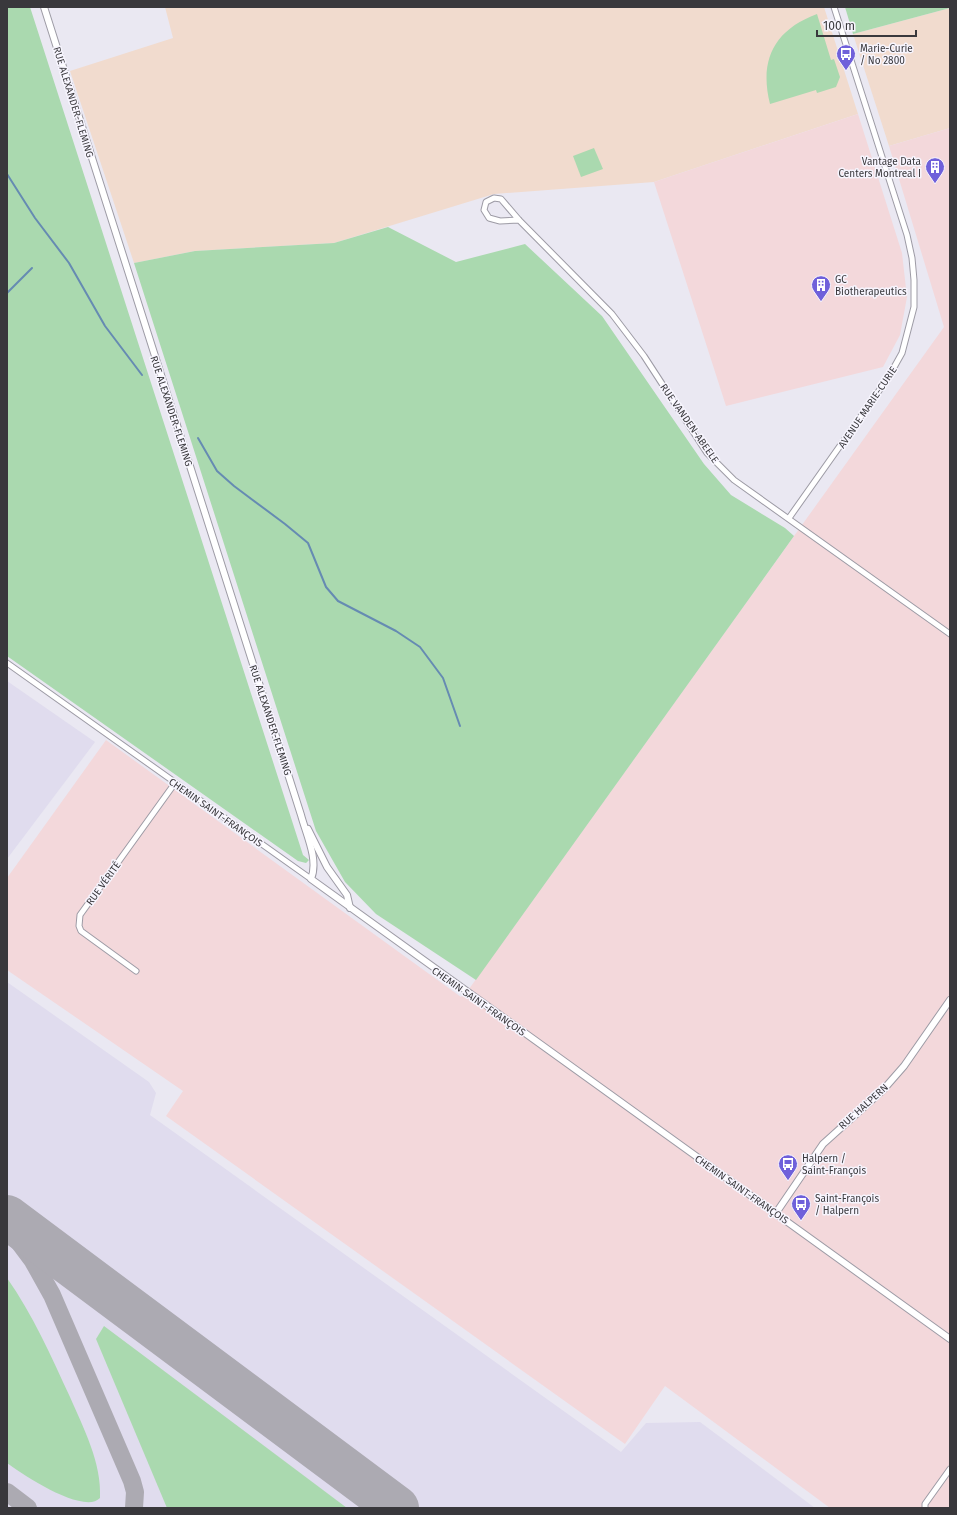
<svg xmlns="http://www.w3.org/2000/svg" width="957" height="1515" font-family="'Fira Sans',sans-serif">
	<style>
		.commercial { fill: #f1dbce }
		.industrial { fill: #f3d8db }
		.built { fill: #e0dcee }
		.green { fill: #aad9af }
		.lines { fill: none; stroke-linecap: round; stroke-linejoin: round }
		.stream { stroke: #668bb2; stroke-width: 2 }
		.taxiway { stroke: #acaab2; stroke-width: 18 }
		.runway { stroke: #acaab2; stroke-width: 44 }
		.minor-casing { stroke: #9d9ba5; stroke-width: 7 }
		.tertiary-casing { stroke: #9d9ba5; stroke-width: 8 }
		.minor { stroke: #fff; stroke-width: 5 }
		.tertiary { stroke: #fff; stroke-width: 6 }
		.labels { text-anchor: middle; stroke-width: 3; stroke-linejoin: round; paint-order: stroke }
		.poi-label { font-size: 10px; fill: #39383c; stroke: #f7f5fe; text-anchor: start }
		.street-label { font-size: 10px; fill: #39383c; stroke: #f7f5fe }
	</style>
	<rect width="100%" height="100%" fill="#eae8f2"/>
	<g class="commercial">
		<path d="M165 7H824L858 114 654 182 494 194 334 243 195 251 134 263 70 71 173 38Z"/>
		<path d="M950 8V128L889 146 853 34Z"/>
	</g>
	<g class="industrial">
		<path d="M858 114 902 253 907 297 900 335 883 367 726 406 654 182Z"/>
		<path d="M950 128V1508H830L665 1386 625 1444 166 1116 183 1091 7 970V878L106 740 461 997 469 989 944 327 889 146Z"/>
	</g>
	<g class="built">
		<path d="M7 681 95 742 7 859Z"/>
		<path d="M7 982 149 1082 156 1093 150 1115 621 1452 646 1423 700 1422 815 1508H7Z"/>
	</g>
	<g class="green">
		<path d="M7 7H30L303 855 309 860 306 863 298 861 7 656Z"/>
		<path d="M845 7H950V8L853 34Z"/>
		<path d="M817 14 831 60 834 59 840 77 836 87 817 93 816 90 770 104C759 60 774 30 817 14Z"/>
		<path d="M594 148 603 169 581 177 573 156Z"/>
		<path d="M388 227 456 262 525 244 602 316 704 464 731 495 785 528 794 536 476 980 376 914 345 882 316 831 134 263 195 251 334 243Z"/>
		<path d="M7 1278C33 1315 51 1356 70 1397 83 1427 102 1463 100 1498 84 1515 23 1475 7 1463Z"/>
		<path d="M104 1326 347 1508H167L96 1339Z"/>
	</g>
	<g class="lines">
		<g class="stream">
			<path d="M7 174 35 218 69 263 105 326 142 375"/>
			<path d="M7 293 32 268"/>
			<path d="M198 438 217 471 234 486 285 524 308 543 326 587 338 601 396 631 420 647 443 678 460 726"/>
		</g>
		<g class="taxiway">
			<path d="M7 1226 33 1261 52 1295 132 1481 135 1492 134 1508"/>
			<path d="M7 1492 28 1508"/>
		</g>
		<path class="runway" d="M7 1217 397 1508"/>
		<g class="minor-casing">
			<g id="minor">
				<path d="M519 220 500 221 489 218 484 210 486 202 494 198 501 199 519 220 612 314 644 356 707 453 734 480 950 634"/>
				<path d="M789 518 888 378 902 353 914 307V280L912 258 907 235 834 7"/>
				<path d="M7 663 311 879"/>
				<path d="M136 971 81 931 79 926 80 915 175 783"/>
				<path d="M925 1508V1504L950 1469"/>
			</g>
		</g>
		<g class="tertiary-casing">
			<g id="tertiary">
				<path d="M44 7 301 815C306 834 319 860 311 879L950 1339"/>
				<path d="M308 829 327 867 347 895 350 908"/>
				<path d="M776 1213 823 1144 883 1090 904 1066 950 1000"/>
			</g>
		</g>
		<use href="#minor" class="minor"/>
		<use href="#tertiary" class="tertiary"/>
	</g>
	<defs>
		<g id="bus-pin" transform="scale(1)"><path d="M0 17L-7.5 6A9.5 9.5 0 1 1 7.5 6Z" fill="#6f60da" stroke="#f7f5fe"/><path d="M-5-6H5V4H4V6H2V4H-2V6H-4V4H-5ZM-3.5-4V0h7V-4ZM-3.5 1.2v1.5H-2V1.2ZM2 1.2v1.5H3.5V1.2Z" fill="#fff"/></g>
		<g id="building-pin" transform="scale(1)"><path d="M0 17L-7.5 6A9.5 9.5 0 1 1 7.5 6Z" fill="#6f60da" stroke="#f7f5fe"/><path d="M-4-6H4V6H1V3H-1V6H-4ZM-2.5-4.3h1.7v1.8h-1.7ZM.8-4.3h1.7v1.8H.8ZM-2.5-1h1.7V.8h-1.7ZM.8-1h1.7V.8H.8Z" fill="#fff"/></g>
	</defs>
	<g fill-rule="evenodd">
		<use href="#bus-pin" x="846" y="54"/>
		<use href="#building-pin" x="935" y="167"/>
		<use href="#building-pin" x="821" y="285"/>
		<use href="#bus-pin" x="788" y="1164"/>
		<use href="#bus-pin" x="801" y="1204"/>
	</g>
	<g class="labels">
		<g class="poi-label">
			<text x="860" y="52">Marie-Curie<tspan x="860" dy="12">/ No 2800</tspan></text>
			<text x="921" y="165" text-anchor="end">Vantage Data<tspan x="921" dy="12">Centers Montreal I</tspan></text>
			<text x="835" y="283">GC<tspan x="835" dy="12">Biotherapeutics</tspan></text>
			<text x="802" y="1162">Halpern /<tspan x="802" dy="12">Saint-François</tspan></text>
			<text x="815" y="1202">Saint-François<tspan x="815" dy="12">/ Halpern</tspan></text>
		</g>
		<g class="street-label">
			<text transform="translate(74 102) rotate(73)" y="4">RUE ALEXANDER-FLEMING</text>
			<text transform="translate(867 407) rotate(-56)" y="4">AVENUE MARIE-CURIE</text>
			<text transform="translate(172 411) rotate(72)" y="4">RUE ALEXANDER-FLEMING</text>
			<text transform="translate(690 423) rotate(55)" y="4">RUE VANDEN-ABEELE</text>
			<text transform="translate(271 720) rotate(72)" y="4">RUE ALEXANDER-FLEMING</text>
			<text transform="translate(216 812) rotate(35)" y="4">CHEMIN SAINT-FRANÇOIS</text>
			<text transform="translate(103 883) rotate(-54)" y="4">RUE VÉRITÉ</text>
			<text transform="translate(479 1001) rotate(35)" y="4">CHEMIN SAINT-FRANÇOIS</text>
			<text transform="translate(863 1106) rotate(-42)" y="4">RUE HALPERN</text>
			<text transform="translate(742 1189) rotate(35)" y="4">CHEMIN SAINT-FRANÇOIS</text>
		</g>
	</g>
	<rect width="957" height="1515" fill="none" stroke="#39383c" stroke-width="16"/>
	<path d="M817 30v6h99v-6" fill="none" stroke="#39383c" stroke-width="2"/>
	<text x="823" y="30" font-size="12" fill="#39383c" stroke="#f7f5fe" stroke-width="3" paint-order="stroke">100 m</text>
</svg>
